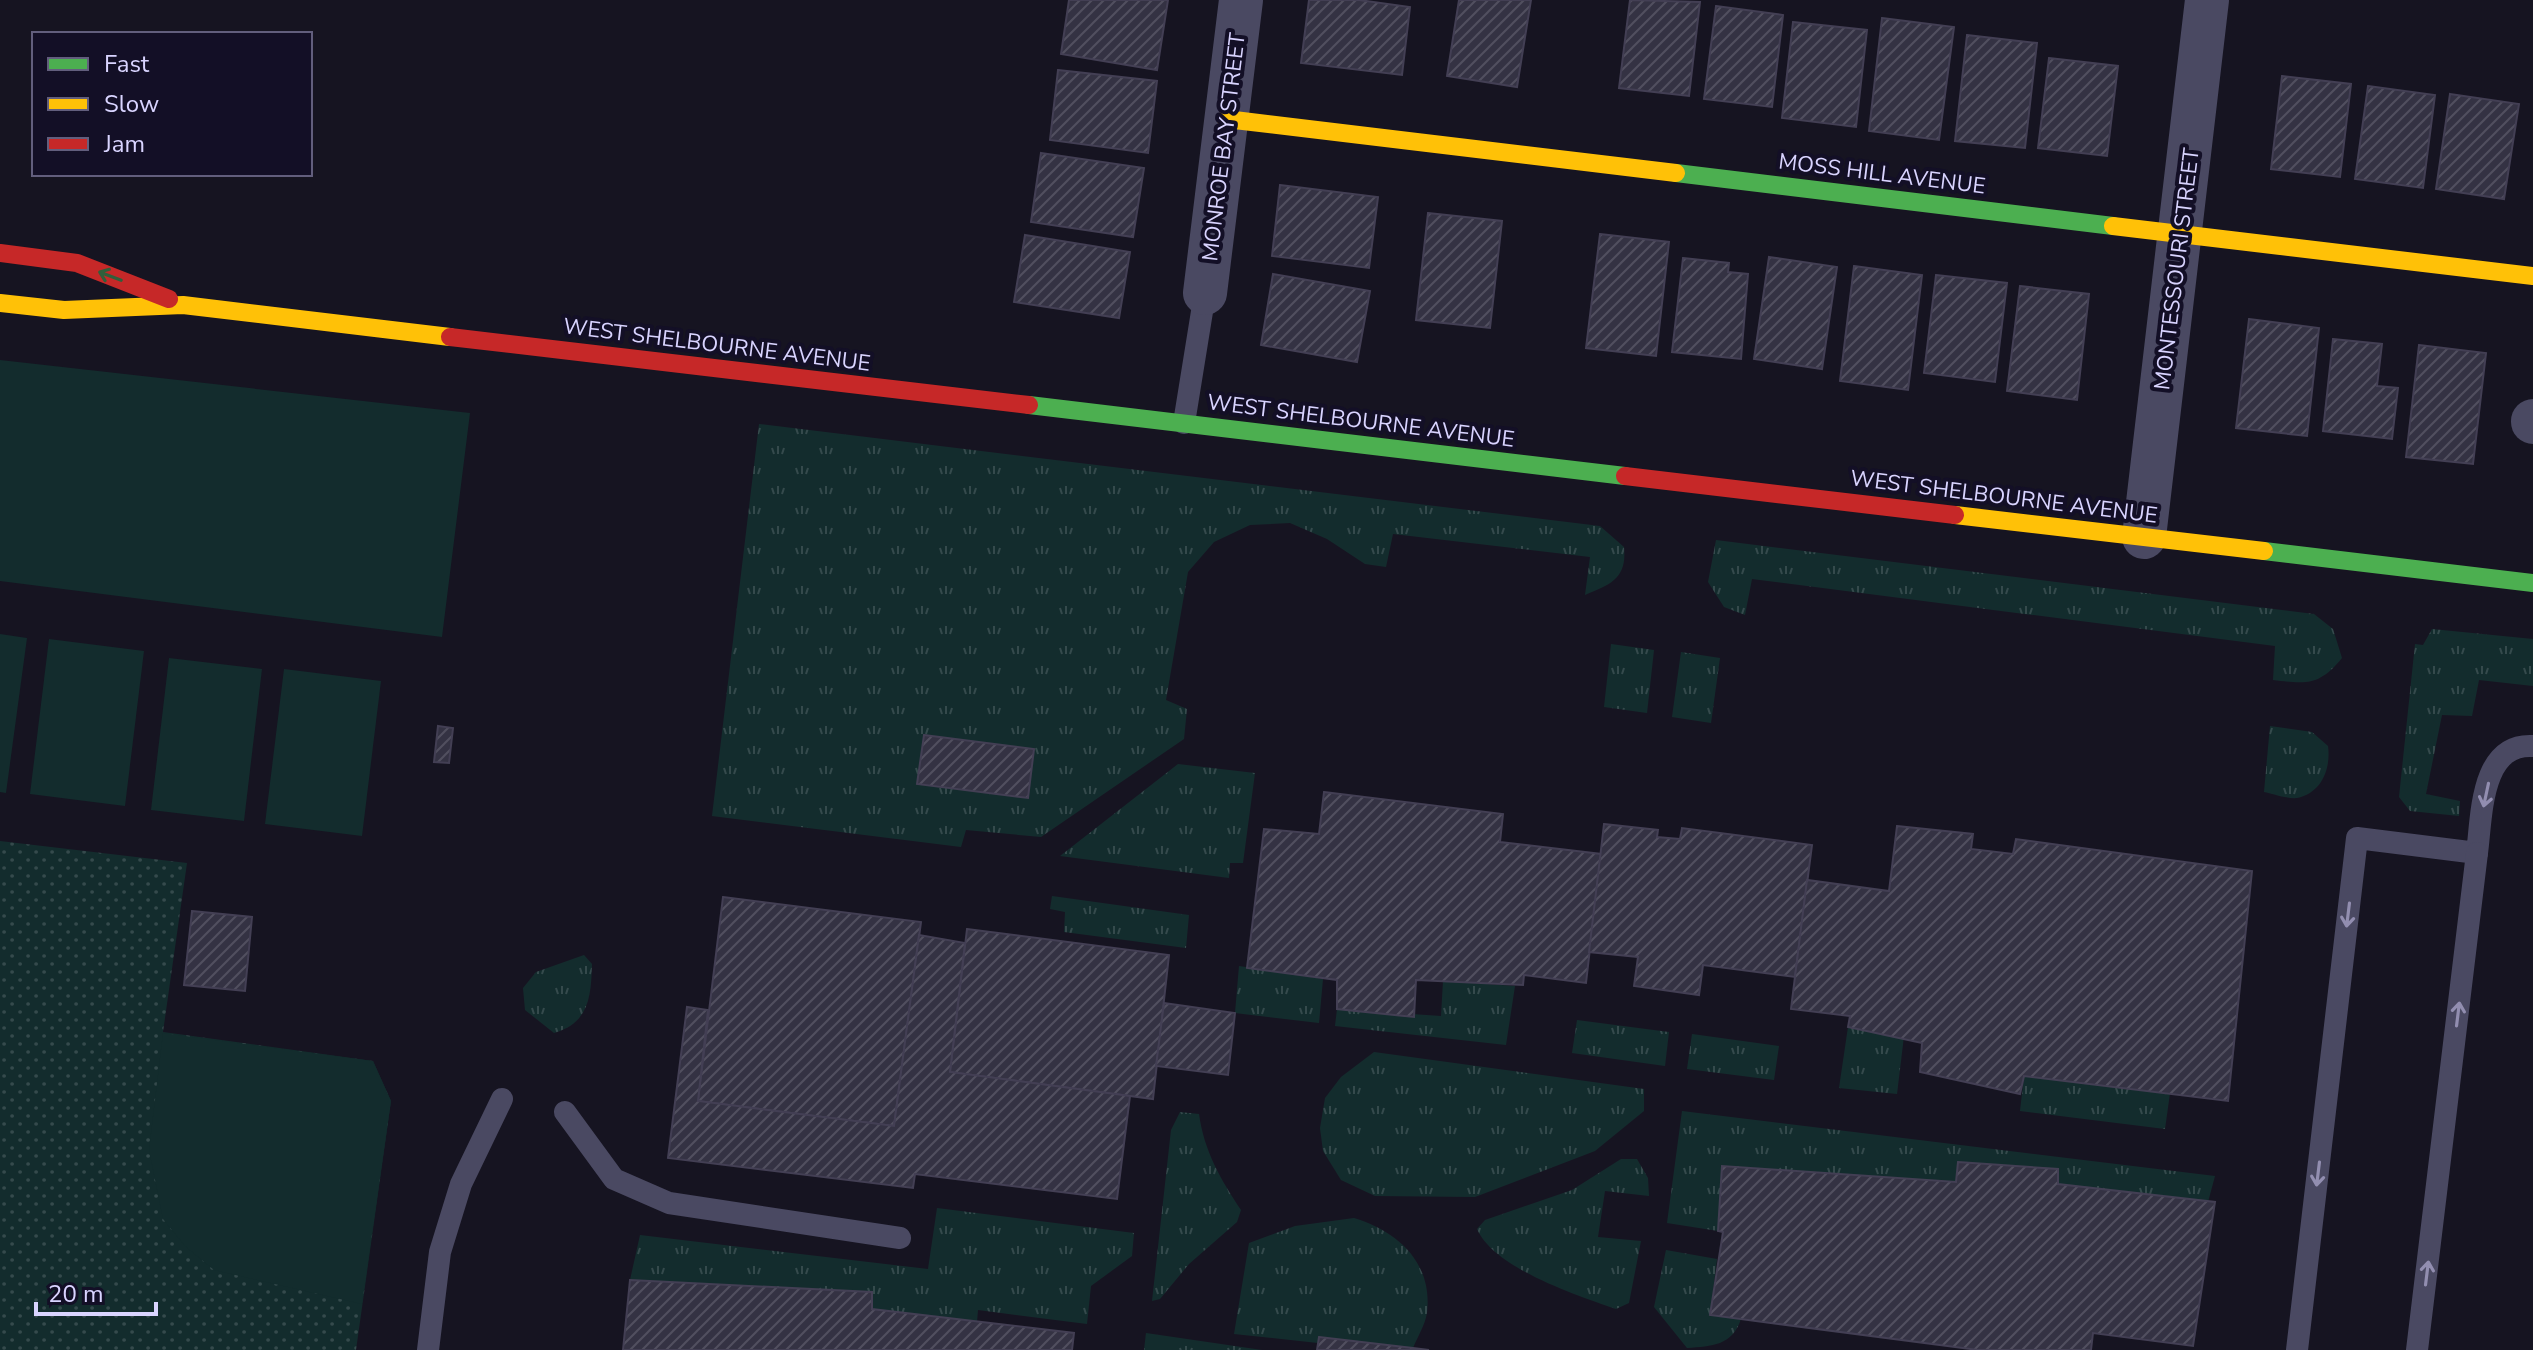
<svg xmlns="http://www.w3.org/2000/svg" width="2533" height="1350" font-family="'Nunito Sans',sans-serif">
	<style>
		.grass { fill: url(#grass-tufts) }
		.park { fill: url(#park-dots) }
		.pitch { fill: #132c2d }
		.building { fill: url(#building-hatch); stroke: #433f54; stroke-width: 2 }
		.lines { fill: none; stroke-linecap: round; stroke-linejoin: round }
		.lane { stroke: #4a4962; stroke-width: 22 }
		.street { stroke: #4a4962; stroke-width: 44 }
		.fast { stroke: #4caf50; stroke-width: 18 }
		.slow { stroke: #ffc107; stroke-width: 18 }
		.jam { stroke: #c62828; stroke-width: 18 }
		.oneway { stroke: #305f3b }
		.oneway2 { stroke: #928eb0 }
		.labels { text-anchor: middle; stroke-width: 8; stroke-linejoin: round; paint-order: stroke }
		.street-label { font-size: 22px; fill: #d9d4ff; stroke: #130f26 }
	</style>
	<defs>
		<pattern id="grass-tufts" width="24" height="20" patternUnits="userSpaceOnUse" patternTransform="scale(2)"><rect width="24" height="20" fill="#132c2d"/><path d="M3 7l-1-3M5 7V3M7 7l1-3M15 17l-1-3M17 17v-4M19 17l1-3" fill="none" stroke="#354a4c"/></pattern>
		<pattern id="park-dots" width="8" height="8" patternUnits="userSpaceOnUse" patternTransform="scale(2)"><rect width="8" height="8" fill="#132c2d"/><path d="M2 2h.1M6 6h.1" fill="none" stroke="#354a4c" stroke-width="1.8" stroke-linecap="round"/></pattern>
		<pattern id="building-hatch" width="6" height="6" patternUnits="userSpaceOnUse" patternTransform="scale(2)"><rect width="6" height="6" fill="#343243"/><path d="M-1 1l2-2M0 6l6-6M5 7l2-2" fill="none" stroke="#514f5f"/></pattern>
	</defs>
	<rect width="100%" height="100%" fill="#161421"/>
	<g class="grass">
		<path d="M759 424 1600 526 1624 547C1627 578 1612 584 1585 595L1590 557 1393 534 1386 567 1365 564 1327 539 1290 523 1250 525 1214 542 1188 572 1166 700 1187 709 1184 739 1041 837 966 830 961 847 712 816Z"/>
		<path d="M1716 540 2314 614 2333 629 2342 658C2319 686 2307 684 2273 680L2275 646 1752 579 1745 615 1724 607 1708 582Z"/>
		<path d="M2432 629 2533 639V686L2479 680 2472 716 2442 715 2426 794 2460 801 2459 816 2410 811 2399 797 2415 644 2423 645Z"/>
		<path d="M1611 644 1654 650 1647 713 1604 707Z"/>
		<path d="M1681 652 1720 658 1711 723 1672 717Z"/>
		<path d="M2270 726 2312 732 2328 746C2331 768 2322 793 2297 798 2288 799 2273 794 2264 792Z"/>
		<path d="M1178 764 1255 773 1243 863H1230L1229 878 1060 856Z"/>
		<path d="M1052 896 1189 915 1186 948 1064 932 1065 912 1050 909Z"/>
		<path d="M584 955 592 964C591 997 589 1023 554 1033L525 1010 523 988 536 972Z"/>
		<path d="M1239 966 1323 979 1319 1023 1235 1013Z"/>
		<path d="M1443 981 1515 986 1506 1045 1335 1026 1337 1009 1441 1016Z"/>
		<path d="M1577 1020 1669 1032 1665 1066 1572 1053Z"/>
		<path d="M1848 1027 1904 1036 1897 1094 1839 1088Z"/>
		<path d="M1692 1034 1779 1046 1774 1080 1687 1069Z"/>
		<path d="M1374 1052 1644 1089V1111L1595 1151 1475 1197 1375 1196 1341 1180 1323 1151 1320 1128 1325 1098 1341 1077Z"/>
		<path d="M2024 1076 2170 1093 2165 1129 2020 1111Z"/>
		<path d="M1682 1111 2215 1176 2208 1202 2058 1184 2057 1169 1958 1162 1956 1182 1722 1166 1718 1231 1667 1223Z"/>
		<path d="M1180 1112 1199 1114C1204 1151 1221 1180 1241 1210L1237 1222 1189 1264 1160 1299 1152 1301 1171 1130Z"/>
		<path d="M1621 1159H1637L1648 1178 1649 1196 1605 1191 1598 1237 1641 1241 1629 1303 1616 1309C1576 1295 1494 1268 1477 1229L1485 1220 1572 1190Z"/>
		<path d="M937 1208 1134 1233 1132 1256 1091 1286 1087 1324 978 1310 977 1322 872 1309V1292L630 1280 640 1235 928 1269Z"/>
		<path d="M1354 1218C1397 1231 1433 1262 1427 1313 1425 1325 1417 1338 1413 1348L1320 1337 1318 1343 1234 1334 1249 1243 1295 1226Z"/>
		<path d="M1666 1250 1717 1259 1710 1315 1741 1319C1732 1346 1712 1346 1687 1348L1654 1307Z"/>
		<path d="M1146 1333 1262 1350H1144Z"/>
	</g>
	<path class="park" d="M0 841 187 863 163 1032 373 1061 391 1101 356 1350H0Z"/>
	<g class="pitch">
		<path d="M0 360 470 413 442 637 0 581Z"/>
		<path d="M0 634 27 638 6 793 0 792Z"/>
		<path d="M49 639 144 651 125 806 30 794Z"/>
		<path d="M169 658 262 669 244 821 151 810Z"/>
		<path d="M284 669 381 681 362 836 265 824Z"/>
		<path d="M163 1033 373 1061 391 1101 362 1304 214 1270 185 1246 163 1219 149 1150Z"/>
	</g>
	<g class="building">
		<path d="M1069 0H1168L1157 70 1061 54Z"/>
		<path d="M1309 0H1359L1410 7 1402 75 1301 63Z"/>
		<path d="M1459 0H1531L1517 87 1447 76Z"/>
		<path d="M1630 0 1700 2 1689 96 1619 88Z"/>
		<path d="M1716 6 1783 15 1772 107 1704 99Z"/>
		<path d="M1882 18 1954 27 1939 140 1869 131Z"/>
		<path d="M1793 22 1867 30 1856 127 1782 118Z"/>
		<path d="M1967 35 2037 43 2025 148 1955 141Z"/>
		<path d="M2049 58 2118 66 2107 156 2038 148Z"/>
		<path d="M1058 70 1157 81 1148 153 1050 140Z"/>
		<path d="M2282 76 2351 84 2340 177 2271 169Z"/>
		<path d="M2368 86 2435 95 2423 188 2355 179Z"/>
		<path d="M2450 94 2519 104 2504 199 2436 189Z"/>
		<path d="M1041 153 1144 168 1133 237 1031 222Z"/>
		<path d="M1280 185 1378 197 1369 268 1272 256Z"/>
		<path d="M1428 213 1502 221 1490 328 1416 320Z"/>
		<path d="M1600 234 1669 242 1656 356 1586 348Z"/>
		<path d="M1025 235 1130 252 1119 318 1014 302Z"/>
		<path d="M1769 257 1837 267 1822 369 1754 359Z"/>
		<path d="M1683 258 1729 263 1728 272 1748 274 1741 359 1672 352Z"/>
		<path d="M1854 266 1922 275 1908 390 1840 381Z"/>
		<path d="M1273 274 1370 291 1357 362 1261 345Z"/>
		<path d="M1936 275 2007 283 1995 382 1924 373Z"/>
		<path d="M2020 286 2089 294 2077 400 2007 391Z"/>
		<path d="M2249 319 2319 328 2307 436 2236 428Z"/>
		<path d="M2333 339 2382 344 2377 386 2398 388 2392 439 2323 431Z"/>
		<path d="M2419 345 2486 353 2473 464 2406 457Z"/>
		<path d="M438 726 453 728 449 763 434 762Z"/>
		<path d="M924 735 1034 749 1028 798 917 784Z"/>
		<path d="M1324 792 1503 814 1500 842 1601 854 1586 983 1524 975 1523 985 1416 980 1414 1017 1337 1009V980L1247 968 1264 829 1319 834Z"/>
		<path d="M1604 824 1658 830 1657 837 1680 839 1682 828 1812 845 1795 977 1703 965 1699 995 1634 986 1638 957 1589 952Z"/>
		<path d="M1897 826 1973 834 1971 849 2013 854 2016 839 2252 871 2228 1101 2024 1076 2020 1094 1920 1072 1922 1043 1848 1027 1850 1016 1791 1009 1807 880 1889 891Z"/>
		<path d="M723 897 921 922 894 1126 698 1101Z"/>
		<path d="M192 911 252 917 245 991 184 985Z"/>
		<path d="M967 929 1169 955 1153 1099 950 1072Z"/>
		<path d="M919 935 965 943 950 1072 1130 1096 1117 1199 915 1174 913 1188 668 1158 687 1007 708 1010 698 1101 894 1126Z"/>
		<path d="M1164 1003 1235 1013 1228 1075 1156 1066Z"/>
		<path d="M1958 1162 2058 1169V1184L2215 1202 2193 1346 2093 1333 2091 1350H1978L1710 1315 1723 1232 1718 1231 1722 1166 1956 1182Z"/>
		<path d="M630 1280 872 1292V1309L1074 1333 1072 1350H623Z"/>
		<path d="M1319 1337 1413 1348 1429 1350H1317Z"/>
	</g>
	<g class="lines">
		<g class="lane">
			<path d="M1184 423 1205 293"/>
			<path d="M565 1112 614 1179 669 1203 900 1238"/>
			<path d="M428 1350 440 1252 461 1184 502 1099"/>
			<path d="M2297 1350 2357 838 2477 853C2482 816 2480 743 2533 746"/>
			<path d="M2417 1350 2477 853"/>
		</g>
		<g class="street">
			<path d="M1205 293 1241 0"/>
			<path d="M2533 422V421"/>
			<path d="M2144 537 2207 0"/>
		</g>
		<g class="fast">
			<path d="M1676 173 2113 226"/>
			<path d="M1029 405 1625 476"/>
			<path d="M2264 551 2533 583"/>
		</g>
		<g class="slow">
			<path d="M1226 119 1676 173"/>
			<path d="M2113 226 2533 276"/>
			<path d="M0 303 64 310 183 305 450 337"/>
			<path d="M1955 515 2264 551"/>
		</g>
		<g class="jam">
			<path d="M0 253 77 263 169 299"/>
			<path d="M450 337 1029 405"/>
			<path d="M1625 476 1955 515"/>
		</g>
	</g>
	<defs><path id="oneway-shaft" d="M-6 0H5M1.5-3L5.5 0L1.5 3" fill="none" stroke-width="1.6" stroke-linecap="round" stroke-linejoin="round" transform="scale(2)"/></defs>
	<use class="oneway" href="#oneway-shaft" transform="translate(110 276) rotate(-159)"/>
	<g class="oneway2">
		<use href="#oneway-shaft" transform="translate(2486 795) rotate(102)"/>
		<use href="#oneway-shaft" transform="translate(2348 915) rotate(97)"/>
		<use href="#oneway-shaft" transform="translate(2458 1014) rotate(-83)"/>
		<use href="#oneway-shaft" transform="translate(2318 1174) rotate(97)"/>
		<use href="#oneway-shaft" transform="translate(2427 1273) rotate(-83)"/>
	</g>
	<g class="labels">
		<g class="street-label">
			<text transform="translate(1223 147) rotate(-83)" y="8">MONROE BAY STREET</text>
			<text transform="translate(1882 173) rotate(7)" y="8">MOSS HILL AVENUE</text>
			<text transform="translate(2176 269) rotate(-83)" y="8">MONTESSOURI STREET</text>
			<text transform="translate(717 344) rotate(7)" y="8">WEST SHELBOURNE AVENUE</text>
			<text transform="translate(1361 420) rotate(7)" y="8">WEST SHELBOURNE AVENUE</text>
			<text transform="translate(2004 496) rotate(7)" y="8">WEST SHELBOURNE AVENUE</text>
		</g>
	</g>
	<rect x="32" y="32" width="280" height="144" fill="#130f26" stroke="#625e7d" stroke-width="2"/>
	<rect x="48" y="58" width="40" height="12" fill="#4caf50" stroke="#625e7d" stroke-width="2"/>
	<text x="104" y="72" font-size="24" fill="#d9d4ff">Fast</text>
	<rect x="48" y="98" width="40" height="12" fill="#ffc107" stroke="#625e7d" stroke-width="2"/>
	<text x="104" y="112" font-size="24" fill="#d9d4ff">Slow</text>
	<rect x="48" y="138" width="40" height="12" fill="#c62828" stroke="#625e7d" stroke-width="2"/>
	<text x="104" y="152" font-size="24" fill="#d9d4ff">Jam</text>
	<path d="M36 1302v12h120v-12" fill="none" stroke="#d9d4ff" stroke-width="4"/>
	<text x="48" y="1302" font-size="24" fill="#d9d4ff" stroke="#130f26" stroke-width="6" paint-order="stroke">20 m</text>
</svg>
